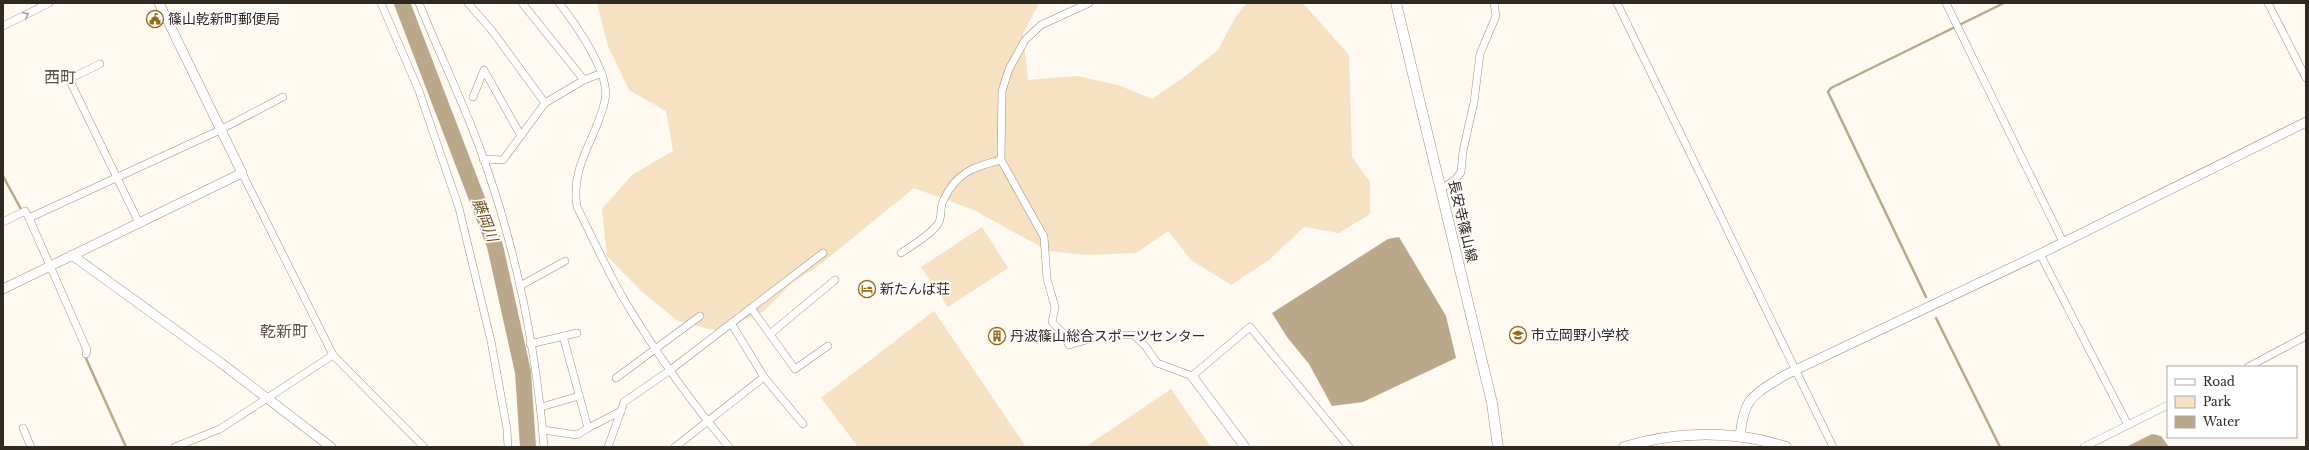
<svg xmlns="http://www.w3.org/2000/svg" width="2309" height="450" font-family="'Libre Baskerville','Noto Sans JP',serif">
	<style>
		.green { fill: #f6e1c3 }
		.water { fill: #bba789 }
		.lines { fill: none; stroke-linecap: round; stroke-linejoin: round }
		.stream { stroke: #bba789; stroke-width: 2.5 }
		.river { stroke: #bba789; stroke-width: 16 }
		.minor-casing { stroke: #9c8f7e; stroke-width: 8 }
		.tertiary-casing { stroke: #9c8f7e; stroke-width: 10 }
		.secondary-casing { stroke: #9c8f7e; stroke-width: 11 }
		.minor { stroke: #fff; stroke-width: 7 }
		.tertiary { stroke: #fff; stroke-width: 9 }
		.secondary { stroke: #fff; stroke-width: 10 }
		.oneway { stroke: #a19f9c }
		.labels { text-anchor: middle; stroke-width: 3.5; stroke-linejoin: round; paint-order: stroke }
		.poi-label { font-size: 14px; fill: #2f2922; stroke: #fff; text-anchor: start }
		.street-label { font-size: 14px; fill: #2f2922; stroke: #fff }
		.water-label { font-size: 15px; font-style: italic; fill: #6a4c1a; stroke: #fff }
		.quarter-label { font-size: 16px; fill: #5e5343; stroke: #fff }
	</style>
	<rect width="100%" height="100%" fill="#fef9f1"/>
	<g class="green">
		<path d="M597 3H1039L1023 34 1028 80 1077 76 1118 85 1152 99 1184 77 1218 50 1236 16 1247 3H1303L1349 55 1352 157 1370 182V214L1339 233 1304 227 1269 260 1231 285 1191 260 1168 231 1136 253 1086 255 1048 251 974 210 914 188 817 267 793 282 763 312 717 331 678 321 640 290 607 256 602 209 632 175 673 151 666 111 629 90 608 46Z"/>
		<path d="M982 227 1008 268 948 307 921 267Z"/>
		<path d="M934 311 1026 447H858L821 398Z"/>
		<path d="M1171 389 1211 447H1085Z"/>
	</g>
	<g class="water">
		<path d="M1399 237 1446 316 1456 358 1363 402 1332 406 1309 364 1287 337 1272 313 1388 239Z"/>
		<path d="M2152 434 2161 436 2169 447H2126Z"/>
	</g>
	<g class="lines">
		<g class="stream">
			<path d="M3 176 22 211"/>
			<path d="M1926 297 1828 92 1831 88 2004 3"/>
			<path d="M1936 318 2000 447"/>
			<path d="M84 354 126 447"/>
		</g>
		<path class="river" d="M402 3 495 246 523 372 528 447"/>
		<g class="minor-casing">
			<g id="minor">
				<path d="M381 3 419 91 459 208 491 341 507 429 508 447"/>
				<path d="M419 3C438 51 461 97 479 146 514 241 536 346 544 447"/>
				<path d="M468 3 493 32 545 103 503 160 483 159"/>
				<path d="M522 3 584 80"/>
				<path d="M559 3C575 23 611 74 605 100 597 139 570 164 577 207 593 238 607 271 625 301 656 353 690 401 729 447"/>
				<path d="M1089 3 1041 25 1025 40 1009 69 1002 91 1001 160 1044 237 1047 279 1055 307 1052 322 1062 332 1069 345 1104 335H1134L1146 347 1157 363 1192 376 1250 327 1349 447"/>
				<path d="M1617 3 1833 447"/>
				<path d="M1946 3 2063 242"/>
				<path d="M2268 3 2306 78"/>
				<path d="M3 26 49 3"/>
				<path d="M100 64 69 79 139 223"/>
				<path d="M473 97 484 70 521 136"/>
				<path d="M545 103 584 80 602 73"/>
				<path d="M242 173 333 355 424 447"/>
				<path d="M1442 188 1455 180 1461 172 1463 151 1474 102 1480 54 1496 16 1494 3"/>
				<path d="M29 218 87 350 86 354"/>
				<path d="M3 222 25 211 29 218 220 130 283 97"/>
				<path d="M901 253C911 246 934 233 939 222 942 216 940 207 943 201 956 173 972 167 1001 160"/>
				<path d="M2040 254 2128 425"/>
				<path d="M520 286 565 261"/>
				<path d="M751 308 795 369 828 346"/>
				<path d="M770 334 835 280"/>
				<path d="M530 344 577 333"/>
				<path d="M2248 367 2306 336"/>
				<path d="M764 377 803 424"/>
				<path d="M616 378 700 316"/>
				<path d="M541 407 579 396"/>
				<path d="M23 428 31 447"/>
				<path d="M588 428 621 411 624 402 669 371 823 253"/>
				<path d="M543 430 577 435 588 428 563 336"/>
				<path d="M175 447 220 429 333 355"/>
				<path d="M608 447 621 411"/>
				<path d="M675 447 764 377 731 323"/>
				<path d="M2084 447 2168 405"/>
			</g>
		</g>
		<g class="tertiary-casing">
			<g id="tertiary">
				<path d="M72 255 221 363 331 447"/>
				<path d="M3 289 242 173 159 3"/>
				<path d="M1192 376 1245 447"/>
				<path d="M1740 437C1744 397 1752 396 1785 375L2040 254 2306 122"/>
			</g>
		</g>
		<g class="secondary-casing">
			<g id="secondary">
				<path d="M1396 3 1492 403 1498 447"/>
				<path d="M1624 447C1676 431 1734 430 1786 447"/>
			</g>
		</g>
		<use href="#minor" class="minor"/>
		<use href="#tertiary" class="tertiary"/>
		<use href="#secondary" class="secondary"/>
	</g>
	<defs><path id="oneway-chevron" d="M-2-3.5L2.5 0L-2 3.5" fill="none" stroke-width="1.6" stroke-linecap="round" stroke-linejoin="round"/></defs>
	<use class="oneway" href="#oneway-chevron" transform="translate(26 15) rotate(-27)"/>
	<defs>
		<g id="civic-ring" transform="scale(0.9)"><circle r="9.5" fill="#fff" stroke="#966917" stroke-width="1.5"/><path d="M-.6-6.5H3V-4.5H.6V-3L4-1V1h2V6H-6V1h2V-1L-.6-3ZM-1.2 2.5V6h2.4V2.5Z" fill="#966917"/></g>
		<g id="hotel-ring" transform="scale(0.9)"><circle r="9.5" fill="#fff" stroke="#966917" stroke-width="1.5"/><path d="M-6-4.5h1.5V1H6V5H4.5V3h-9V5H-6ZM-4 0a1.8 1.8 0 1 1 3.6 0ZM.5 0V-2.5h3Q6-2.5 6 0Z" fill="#966917"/></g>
		<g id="school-ring" transform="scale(0.9)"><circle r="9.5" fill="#fff" stroke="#966917" stroke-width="1.5"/><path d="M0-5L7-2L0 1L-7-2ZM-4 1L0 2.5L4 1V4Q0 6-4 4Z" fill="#966917"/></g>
		<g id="building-ring" transform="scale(0.9)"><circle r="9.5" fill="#fff" stroke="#966917" stroke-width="1.5"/><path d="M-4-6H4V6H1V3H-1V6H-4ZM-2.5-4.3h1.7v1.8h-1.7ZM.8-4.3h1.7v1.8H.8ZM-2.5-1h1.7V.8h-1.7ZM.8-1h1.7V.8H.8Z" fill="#966917"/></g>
	</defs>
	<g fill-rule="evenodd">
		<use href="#civic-ring" x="155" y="19"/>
		<use href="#hotel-ring" x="867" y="289"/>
		<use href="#school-ring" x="1518" y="335"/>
		<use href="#building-ring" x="997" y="336"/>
	</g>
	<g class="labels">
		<g class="poi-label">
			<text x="168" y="24">篠山乾新町郵便局</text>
			<text x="880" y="294">新たんば荘</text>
			<text x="1531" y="340">市立岡野小学校</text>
			<text x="1010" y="341">丹波篠山総合スポーツセンター</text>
		</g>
		<g class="street-label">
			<text transform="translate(1463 221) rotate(77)" y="5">長安寺篠山線</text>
		</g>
		<g class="water-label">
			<text transform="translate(485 220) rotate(69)" y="5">藤岡川</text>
		</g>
		<g class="quarter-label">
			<text x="60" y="83">西町</text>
			<text x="284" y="337">乾新町</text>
		</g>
	</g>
	<rect width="2309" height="450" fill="none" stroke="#2f2922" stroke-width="8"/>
	<rect x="2167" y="366" width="130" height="72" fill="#ffffff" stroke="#aca9a7"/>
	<rect x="2175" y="379" width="20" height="6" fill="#ffffff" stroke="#aca9a7"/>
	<text x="2203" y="386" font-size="12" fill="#2f2922">Road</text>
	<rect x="2175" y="396" width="20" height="12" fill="#f6e1c3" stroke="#aca9a7"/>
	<text x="2203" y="406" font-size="12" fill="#2f2922">Park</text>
	<rect x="2175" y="416" width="20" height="12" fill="#bba789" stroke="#aca9a7"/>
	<text x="2203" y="426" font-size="12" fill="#2f2922">Water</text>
</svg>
